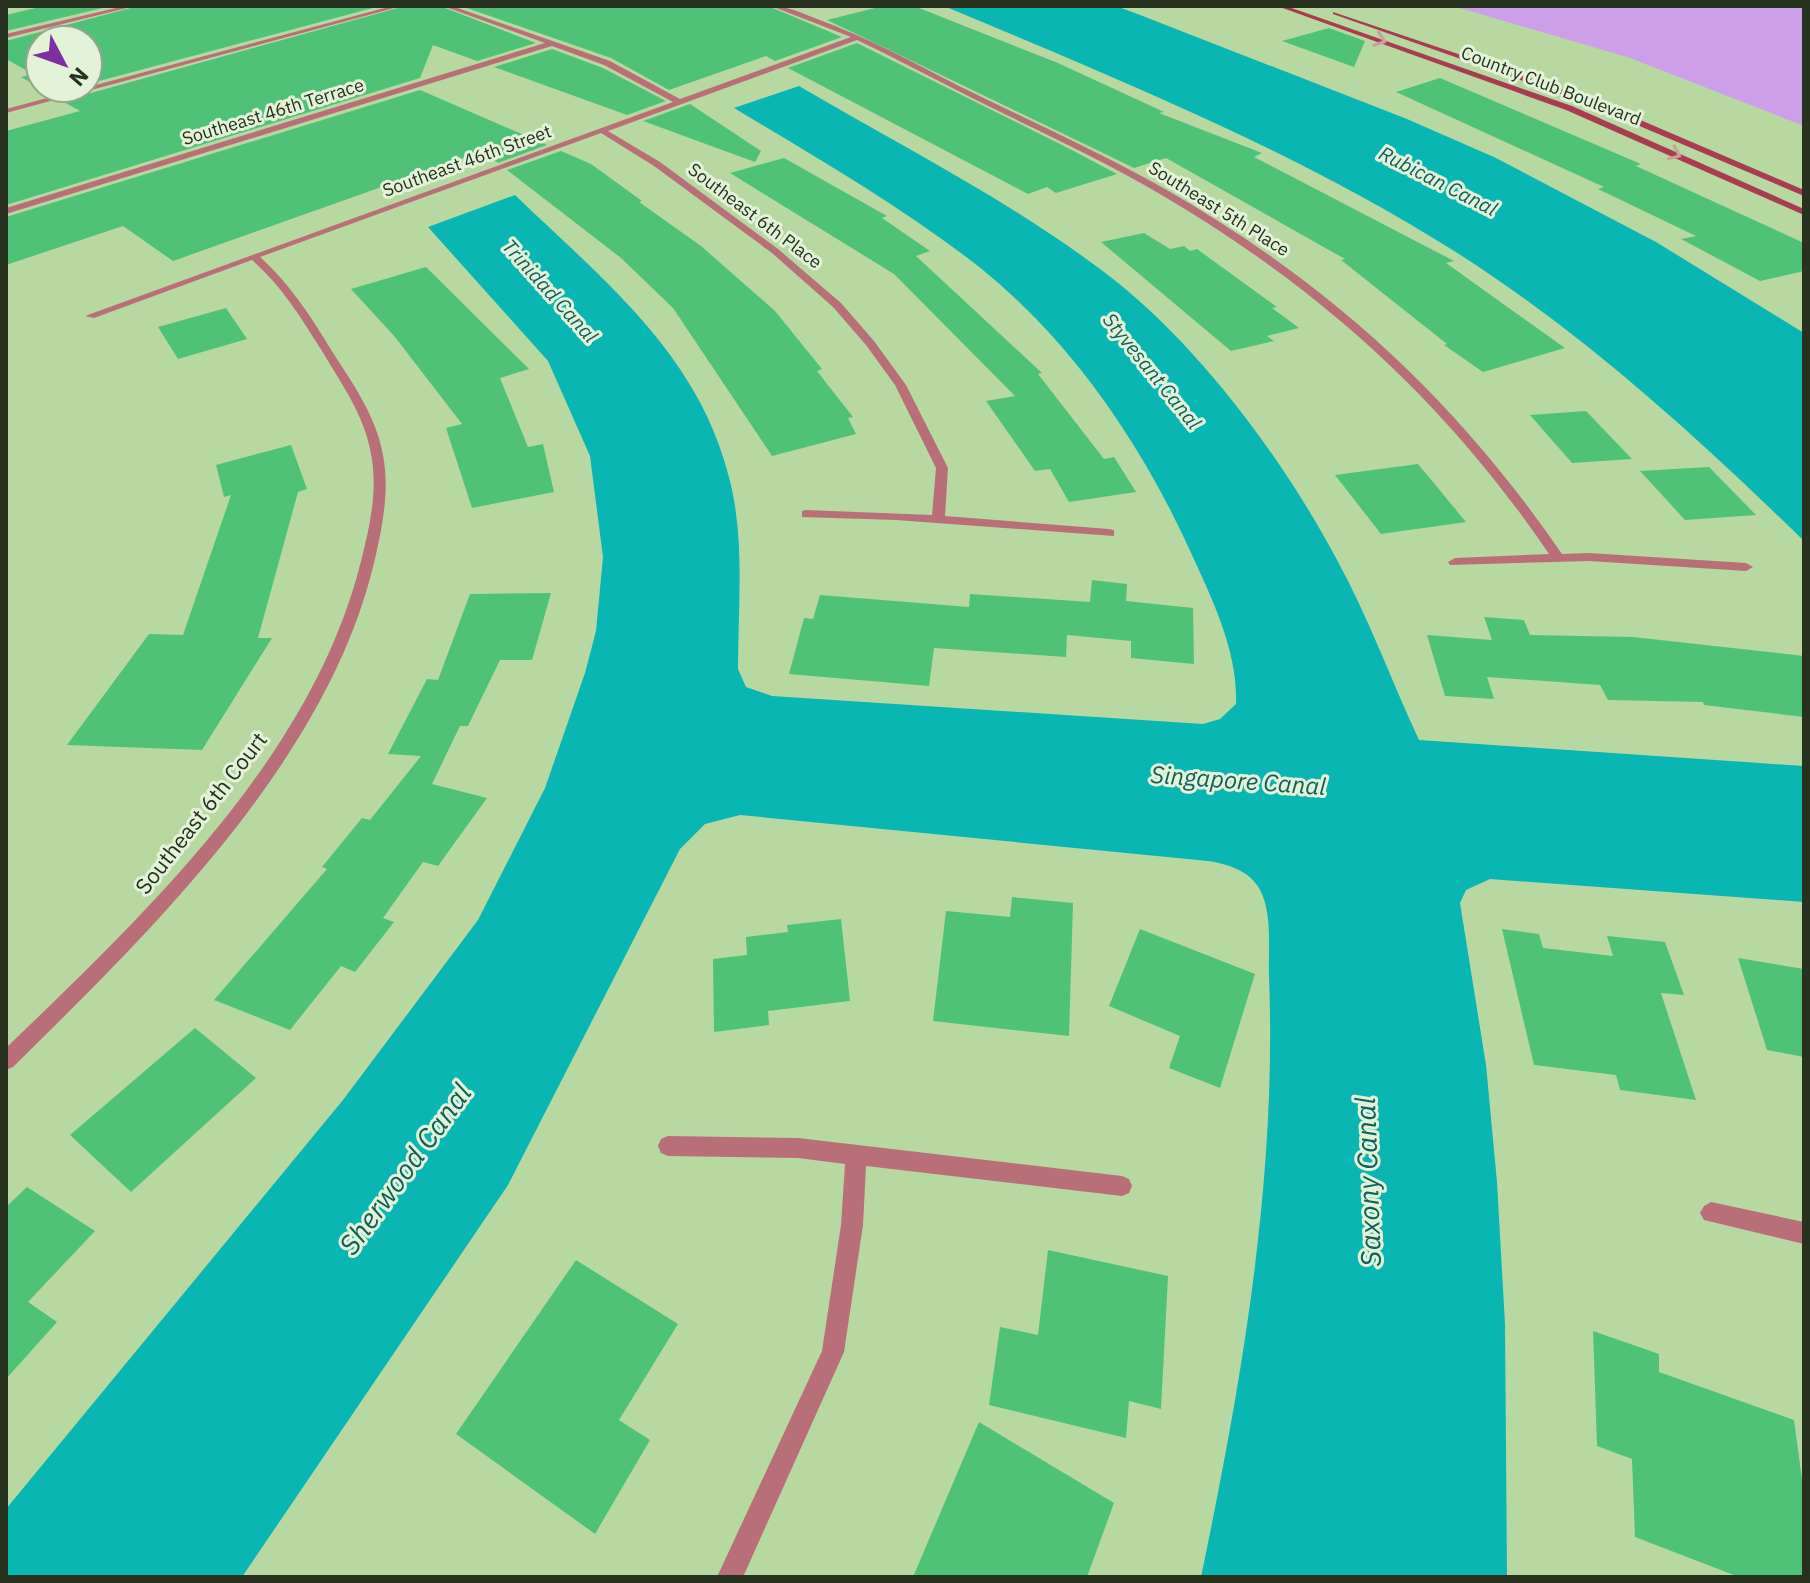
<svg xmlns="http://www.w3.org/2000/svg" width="1810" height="1583" font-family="'IBM Plex Sans',sans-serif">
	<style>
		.green { fill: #ce9fe9 }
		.water { fill: #0ab6b2 }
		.building { fill: #50c278 }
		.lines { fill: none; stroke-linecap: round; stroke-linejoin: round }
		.minor { fill: #b96f78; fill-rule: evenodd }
		.secondary { fill: #a83c50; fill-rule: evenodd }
		.oneway { stroke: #c8a19a }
		.labels { text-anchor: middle; stroke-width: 6; stroke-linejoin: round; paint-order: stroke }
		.far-street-label { font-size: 18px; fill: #26321d; stroke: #e2f3d7 }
		.far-water-label { font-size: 20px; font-style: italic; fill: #0e5f5d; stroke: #e2f3d7 }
		.street-label { font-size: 22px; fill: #26321d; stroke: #e2f3d7 }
		.water-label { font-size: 24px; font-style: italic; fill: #0e5f5d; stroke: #e2f3d7 }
		.near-water-label { font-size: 28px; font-style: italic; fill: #0e5f5d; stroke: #e2f3d7 }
	</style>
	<rect width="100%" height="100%" fill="#b8d8a1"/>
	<path class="green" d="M1453 6H1804V126L1630 58Z"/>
	<g class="water">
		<path d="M944 6H1116L1135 13 1407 119 1496 158 1656 242 1804 333V541C1694 434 1581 331 1451 249 1292 149 1117 79 944 6Z"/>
		<path d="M799 86C901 146 1009 200 1104 272 1195 340 1282 457 1336 558 1368 616 1391 680 1419 740L1804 766V902L1490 879 1466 890 1460 903 1486 1065 1497 1182 1505 1324 1507 1577H1201C1242 1380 1277 1179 1269 977 1268 950 1273 912 1259 888 1248 870 1227 864 1208 861L740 815 705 824 680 849 508 1185 242 1577H6V1509L343 1100 478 920 545 788 585 673 596 631 603 557 590 456 548 361 428 227 515 195C603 280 700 355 730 481 745 541 738 607 738 669L746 687 772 696 1203 724 1220 719 1236 704C1238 652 1213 601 1192 555 1143 446 1072 341 978 266 902 207 817 158 734 108Z"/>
	</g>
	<g class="building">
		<path d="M44 6H111L6 31V15Z"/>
		<path d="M138 6H380L88 84V40H40V88L21 77 33 74 6 59V41Z"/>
		<path d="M405 6H440L536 43 477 61 433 45 420 78 6 205V131L80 111 62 101Z"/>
		<path d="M461 6H768L842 37 775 61 766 56 669 90 611 58Z"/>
		<path d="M914 6 1058 63 1164 112 1159 113 1262 153 1254 157 1454 261 1446 263 1565 348 1483 372 1444 345 1447 344 1341 260 1345 259 1166 158 1134 168 827 20 875 8Z"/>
		<path d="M1329 28 1365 41 1354 67 1282 41Z"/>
		<path d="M857 43 1068 148 1117 174 1056 193 1047 187 1028 194 788 68Z"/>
		<path d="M552 49 603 68 666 101 627 115 494 67Z"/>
		<path d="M1440 78 1641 164 1636 166 1804 243V271L1760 281 1681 239 1696 236 1598 189 1604 187 1396 92Z"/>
		<path d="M420 90 547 145 498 163 483 151 173 261 123 226 6 265V217Z"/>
		<path d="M690 104 761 151 755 162 643 121Z"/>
		<path d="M561 151 591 164 642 201 639 202 701 246 775 311 822 369 817 371 853 417 848 418 856 434 772 456 673 308 621 258 507 170Z"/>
		<path d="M784 158 887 216 882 218 930 251 916 256 1042 373 1038 374 1104 459 1114 457 1136 492 1069 502 1050 469 1035 471 986 401 1015 396 894 274 730 173Z"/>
		<path d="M1144 233 1170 249 1184 246 1190 251 1197 249 1277 307 1272 308 1299 328 1267 336 1274 341 1231 351 1101 242Z"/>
		<path d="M426 267 529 369 500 378 528 447 543 444 554 492 472 508 446 428 462 424 395 337 351 289Z"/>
		<path d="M226 308 247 339 178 359 158 327Z"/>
		<path d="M1586 411 1632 459 1572 463 1530 415Z"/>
		<path d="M291 445 307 489 298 492 258 638H272L202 750 67 745 149 634 183 635 231 495 224 497 216 465Z"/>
		<path d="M1418 464 1466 522 1381 534 1335 475Z"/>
		<path d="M1709 467 1756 515 1685 520 1640 471Z"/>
		<path d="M1092 580 1127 584 1126 601 1193 608 1194 664 1131 658V641L1067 635 1066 657 934 648 929 686 789 674 804 618 813 619 820 595 969 607 970 594 1090 602Z"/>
		<path d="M551 593 532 660H500L468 726H460L432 784 487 798 438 866 423 862 383 918 394 922 355 972 341 966 290 1030 214 1000 327 869 322 867 362 818 370 820 421 756 388 754 427 679 438 680 470 594Z"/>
		<path d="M1484 617 1524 620 1530 635 1633 637 1804 656V717L1704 705 1703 702 1608 700 1600 685 1487 677 1494 699 1445 696 1427 635 1492 640Z"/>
		<path d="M1012 897 1073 903 1069 1036 933 1021 946 911 1010 917Z"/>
		<path d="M841 919 850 1001 768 1011 769 1025 714 1032 713 959 747 955 746 937 788 932 787 925Z"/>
		<path d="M1140 929 1255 974 1220 1088 1169 1068 1180 1036 1109 1006Z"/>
		<path d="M1502 929 1539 934 1543 948 1613 956 1607 936 1665 942 1684 995 1661 993 1696 1100 1620 1090 1616 1075 1534 1065Z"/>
		<path d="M1738 958 1804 969V1057L1767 1050Z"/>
		<path d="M195 1028 256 1078 131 1192 70 1135Z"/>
		<path d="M27 1187 95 1231 28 1302 57 1322 6 1379V1207Z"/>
		<path d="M1048 1250 1168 1276 1161 1409 1129 1401 1126 1438 989 1405 1000 1327 1038 1335Z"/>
		<path d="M576 1260 678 1324 619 1420 650 1440 595 1534 456 1434Z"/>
		<path d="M1593 1331 1659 1354V1372L1794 1420 1804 1494V1577H1739L1635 1537 1632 1459 1597 1446Z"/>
		<path d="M979 1422 1114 1503 1087 1577H913Z"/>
	</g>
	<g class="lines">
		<g class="minor">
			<path d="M124 6H135L6 38V34Z"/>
			<path d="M392 6H402L6 113V109Z"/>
			<path d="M443 6H452L610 61 680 99 851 37 771 6C787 6 802 13 817 19 866 37 913 62 959 86 1028 120 1098 151 1165 189 1329 283 1454 397 1562 554L1589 553 1746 563 1753 567 1746 571 1589 561 1450 565 1448 562 1455 558 1549 554C1445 401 1320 288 1160 194 1101 159 1038 131 976 100 936 80 897 59 857 40L608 131 660 162 778 249 841 303 874 341 906 385 948 468 945 516 1109 529 1114 530V536L896 520 802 517V511L806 510 932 515 936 468 895 385 866 345 833 307 772 253 654 166 601 133 260 257C289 283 310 315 330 348 351 381 376 415 383 455 390 492 382 528 374 563 327 760 153 929 13 1067L6 1070V1048C146 913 313 756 361 561 370 526 378 490 371 454 365 416 341 383 322 351 301 318 282 286 252 260L94 318 85 316 673 102 604 65 552 46 6 214V208L545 43Z"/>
			<path d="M668 1136 798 1138 1122 1176 1129 1179 1132 1186 1129 1193 1122 1196 866 1166 863 1225 844 1352 743 1577H717L822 1351 841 1225 845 1164 798 1158 668 1156 661 1153 658 1146 661 1139Z"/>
			<path d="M1711 1202 1804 1222V1244L1704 1220 1700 1213 1704 1206Z"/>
		</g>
		<g class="secondary">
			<path d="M1277 6H1286L1572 106 1804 209V215L1566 110Z"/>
			<path d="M1333 12 1589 98 1804 190V196L1583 102 1333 14Z"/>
		</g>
	</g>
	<defs><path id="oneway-chevron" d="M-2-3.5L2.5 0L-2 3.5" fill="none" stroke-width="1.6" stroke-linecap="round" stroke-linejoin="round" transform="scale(2)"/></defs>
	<g class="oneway">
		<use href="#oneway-chevron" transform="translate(1380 40) rotate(19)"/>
		<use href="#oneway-chevron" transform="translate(1675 154) rotate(24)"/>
	</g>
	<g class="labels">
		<g class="far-street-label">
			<text transform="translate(1551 86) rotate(21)" y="6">Country Club Boulevard</text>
			<text transform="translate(273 112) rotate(-17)" y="6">Southeast 46th Terrace</text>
			<text transform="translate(467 161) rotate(-20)" y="6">Southeast 46th Street</text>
			<text transform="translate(1219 209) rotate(32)" y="6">Southeast 5th Place</text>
			<text transform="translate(755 216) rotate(37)" y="6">Southeast 6th Place</text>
		</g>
		<g class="far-water-label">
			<text transform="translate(1438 181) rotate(27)" y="7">Rubican Canal</text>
			<text transform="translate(550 291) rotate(48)" y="7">Trinidad Canal</text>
			<text transform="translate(1152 371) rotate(51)" y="7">Styvesant Canal</text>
		</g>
		<g class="street-label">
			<text transform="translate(201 813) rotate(-52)" y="8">Southeast 6th Court</text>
		</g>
		<g class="water-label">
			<text transform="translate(1238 781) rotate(4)" y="8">Singapore Canal</text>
		</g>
		<g class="near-water-label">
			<text transform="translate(405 1169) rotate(-54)" y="10">Sherwood Canal</text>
			<text transform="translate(1368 1182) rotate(-92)" y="10">Saxony Canal</text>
		</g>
	</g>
	<rect width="1810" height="1583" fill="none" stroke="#26321d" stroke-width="16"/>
	<g transform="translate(64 64) rotate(131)"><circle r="38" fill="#e2f3d7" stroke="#97a68d" stroke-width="2"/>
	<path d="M0-6L14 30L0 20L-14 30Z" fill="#7d30a2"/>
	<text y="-12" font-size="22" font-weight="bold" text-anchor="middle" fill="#26321d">N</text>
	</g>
</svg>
